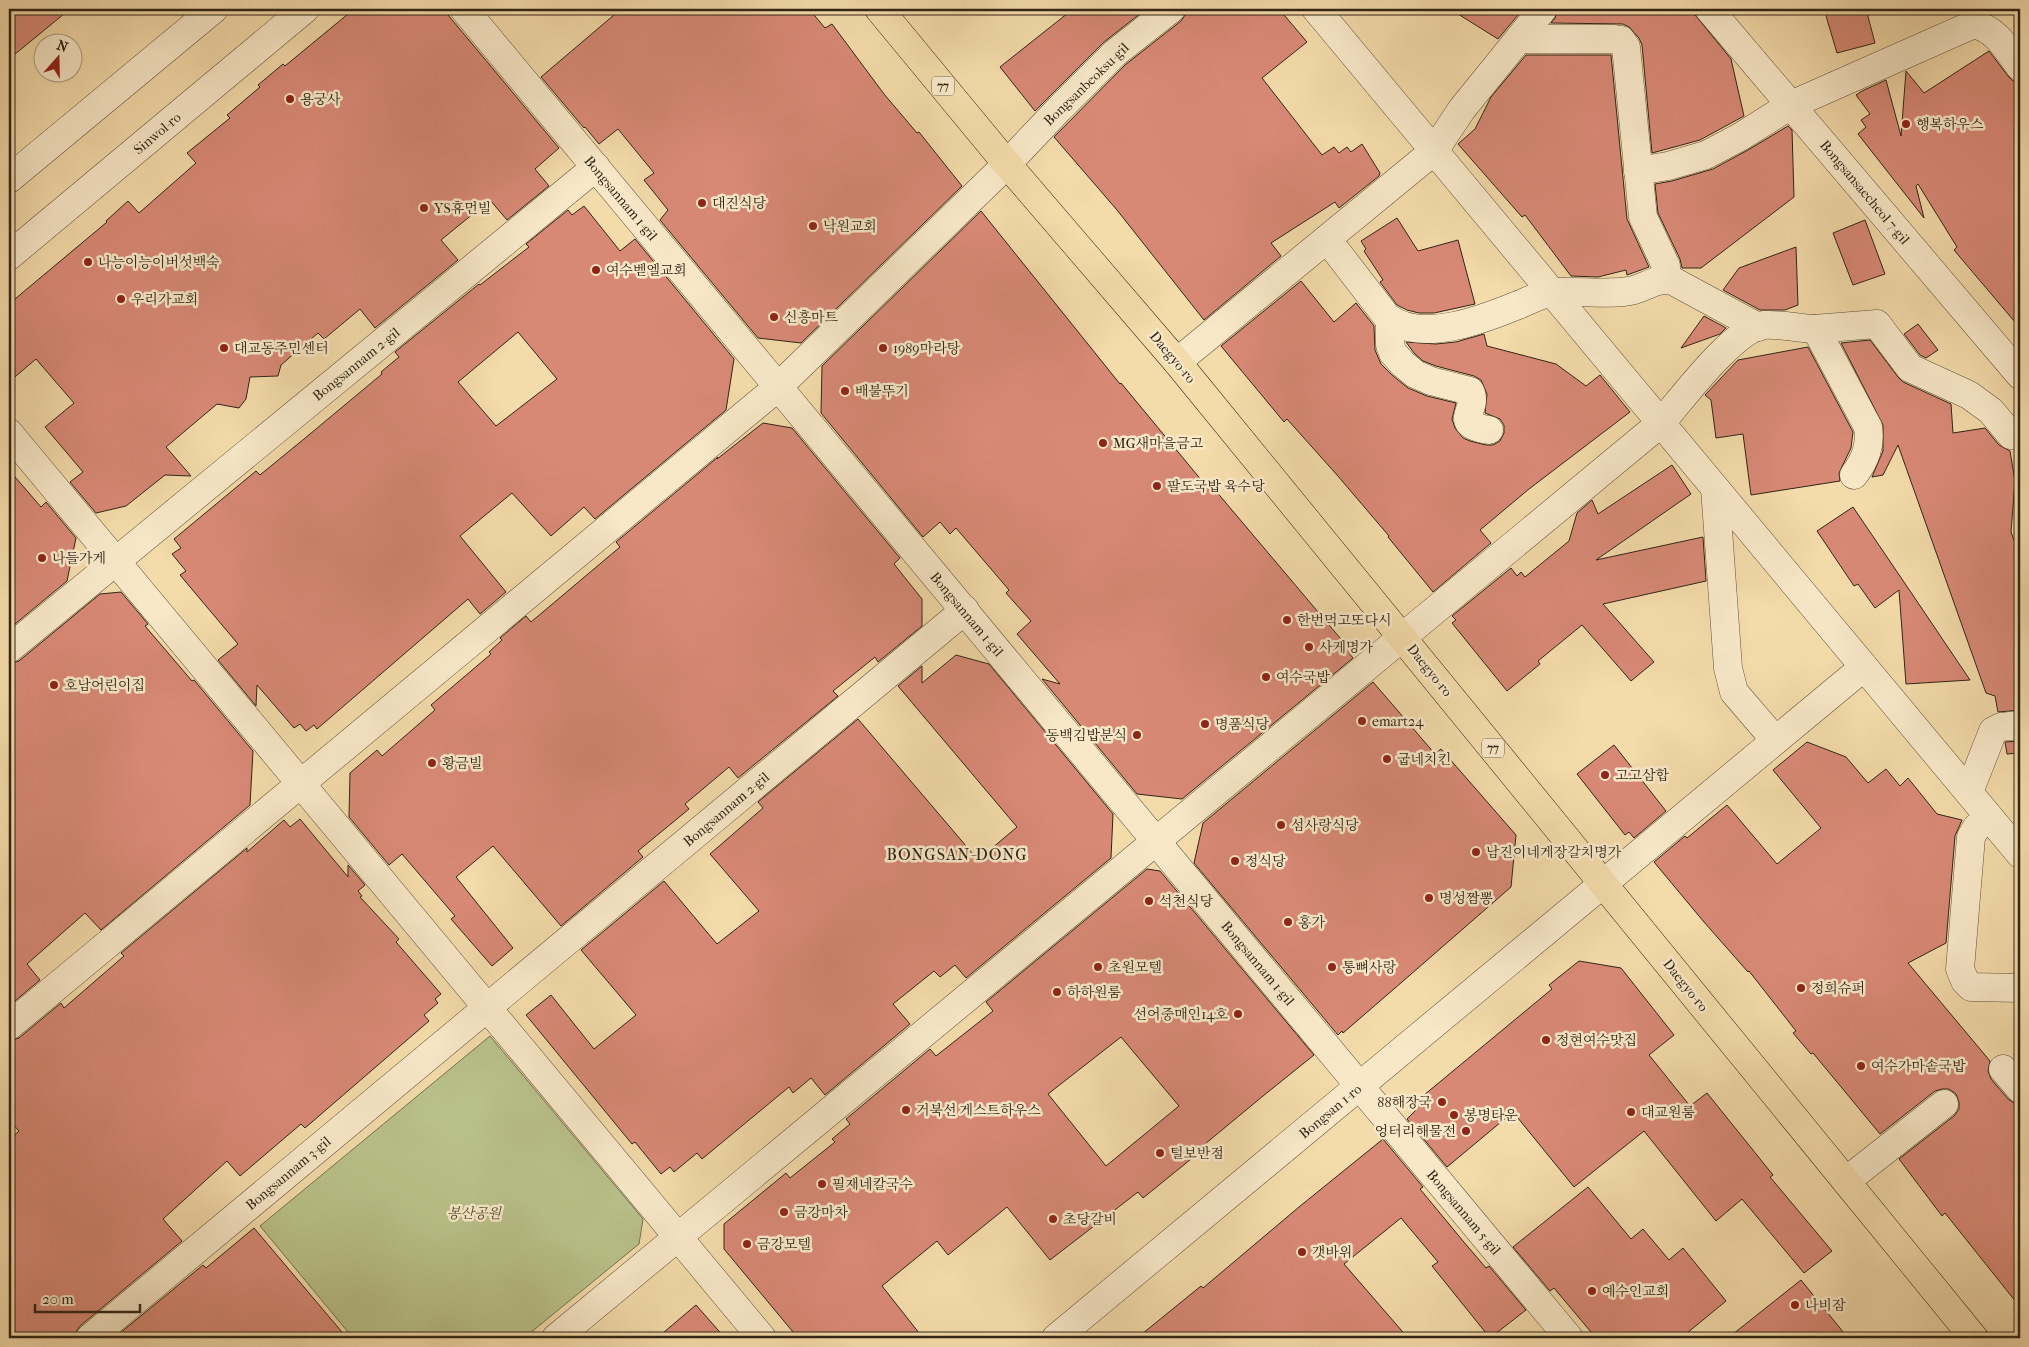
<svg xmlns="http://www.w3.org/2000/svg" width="2029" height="1347" font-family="'IM FELL French Canon','Noto Serif KR',serif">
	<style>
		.green { fill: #b9c18a; stroke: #747350 }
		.building { fill: #d88976; stroke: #302517; fill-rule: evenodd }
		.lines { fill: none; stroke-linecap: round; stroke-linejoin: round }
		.minor-casing { stroke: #61523c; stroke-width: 29 }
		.major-casing { stroke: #302517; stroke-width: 29 }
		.minor { stroke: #f8e8c8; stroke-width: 28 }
		.major { stroke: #f4dbaa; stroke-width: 28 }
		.poi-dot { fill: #8f2418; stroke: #f8e8c8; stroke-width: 2 }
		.labels { text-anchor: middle; stroke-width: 5; stroke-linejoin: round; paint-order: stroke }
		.shield { fill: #f8e8c8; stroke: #6c604c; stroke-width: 1 }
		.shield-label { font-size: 12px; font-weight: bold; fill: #302517 }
		.street-label { font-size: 14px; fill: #302517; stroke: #f8e8c8 }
		.poi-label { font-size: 14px; fill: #302517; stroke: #f8e8c8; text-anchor: start }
		.park-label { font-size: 14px; font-style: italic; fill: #524c34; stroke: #f8e8c8 }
		.quarter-label { font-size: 16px; letter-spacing: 1px; fill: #302517; stroke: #f8e8c8 }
	</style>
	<rect width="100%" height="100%" fill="#f4dbaa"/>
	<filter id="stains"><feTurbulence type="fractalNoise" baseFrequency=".004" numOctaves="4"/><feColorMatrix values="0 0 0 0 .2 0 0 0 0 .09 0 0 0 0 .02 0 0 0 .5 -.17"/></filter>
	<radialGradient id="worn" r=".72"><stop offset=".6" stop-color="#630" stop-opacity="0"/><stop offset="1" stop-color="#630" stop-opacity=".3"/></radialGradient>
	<path class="green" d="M490 1036 643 1219 639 1244 524 1338H353L260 1226Z"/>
	<g class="building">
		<path d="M9 9H70L9 59Z"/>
		<path d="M354 9H443L559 148 535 169 549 186 507 220 490 200 441 240 458 260 375 328 360 309 324 339 318 333 281 365 278 376 250 377 246 399 239 408 217 404 166 447 191 476 165 475 126 506 96 513 70 482 83 472 45 427 74 403 36 359 9 382V304L107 222 106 221 128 201 139 213 196 163 187 153 230 118 227 115 260 87 258 85 283 64 285 66Z"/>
		<path d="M621 9H809L825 28 832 24 884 94 917 133 919 132 962 186 801 343 758 338 660 220 668 210 644 180 654 173 618 129 599 144 585 127 584 128 541 77Z"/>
		<path d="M1073 9H1146L1104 42 1035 111 1000 67Z"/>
		<path d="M1186 9H1279L1307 42 1262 78 1322 155 1334 147 1339 153 1347 147 1351 152 1362 144 1380 173 1379 176 1339 208 1335 202 1271 243 1281 256 1204 320 1117 210 1054 137 1125 65 1181 21 1185 15Z"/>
		<path d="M1450 9H1523L1498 39Z"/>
		<path d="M1558 9H1687L1696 16 1731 59 1744 116 1700 140 1652 153 1642 45 1639 38 1629 27 1623 24 1551 23 1555 18Z"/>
		<path d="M1824 9H1866L1875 43 1837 53Z"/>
		<path d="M1989 51 2008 76 2013 81 2020 82V328L1954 250 1957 247 1918 184 1916 186 1924 218 1858 134 1866 127 1861 120 1870 114 1856 95 1862 91 1886 80 1901 136 1906 71 1924 93Z"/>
		<path d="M1526 55H1611L1627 219 1649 267 1627 275 1626 270 1598 277 1571 276 1525 215 1522 217 1458 144 1475 129 1491 97Z"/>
		<path d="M1788 126 1792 130 1794 197 1701 268H1682L1680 259 1658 213 1655 184 1672 181 1713 169 1748 150Z"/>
		<path d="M584 206 620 251 635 239 734 359 726 410 595 519 584 507 551 536 512 493 460 536 506 592 480 614 468 599 317 729 314 725 306 731 300 724 294 728 257 685 256 706 218 660 238 644 180 575 186 571 172 554 181 548 174 539 256 471 260 475 310 434 382 374 381 372 399 357 395 352 479 284 480 285 529 247 526 244 568 210 572 215ZM518 332 557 379 496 426 458 382Z"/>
		<path d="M981 211 1120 384 1121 383 1212 493 1215 490 1351 651 1349 653 1353 658 1182 799 1137 794 1042 679 1060 684 1017 634 1031 621 1006 593 1009 590 956 528 950 534 940 522 923 537 821 413 822 366Z"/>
		<path d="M1397 218 1418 251 1458 240 1475 304 1434 313H1419L1407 310 1397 305 1380 282 1383 280 1364 251 1366 249 1361 241Z"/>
		<path d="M1865 220 1885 274 1853 285 1833 233Z"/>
		<path d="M1796 247 1798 305 1785 310H1760L1723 290 1739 268Z"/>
		<path d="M1301 281 1334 322 1356 303 1374 326 1375 350 1381 364 1393 376 1408 388 1427 396 1456 403 1452 419 1455 428 1463 438 1470 441 1486 445H1493L1500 441 1504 433V425L1500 419 1485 413 1487 394 1481 380 1474 376 1436 366 1423 361 1414 353 1406 342 1436 344 1456 342 1484 334 1487 346 1556 364 1586 386 1600 375 1630 412 1529 489 1480 530 1491 543 1433 592 1388 537 1389 536 1337 475 1287 419 1284 422 1221 346Z"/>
		<path d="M1704 316 1726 328 1720 334 1681 348Z"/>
		<path d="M1918 324 1938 350 1926 358 1920 355 1904 334Z"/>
		<path d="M1870 340 1898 377 1903 382 1951 404 1953 433 1985 428 1999 445 2010 451 2015 481 2011 532 2020 557V710L1998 712 1995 696 1986 693 1898 445 1883 475 1872 477 1883 451V425L1841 343Z"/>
		<path d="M1808 347 1853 432 1851 448 1839 473 1840 481 1751 495 1743 434 1716 438 1711 400 1705 395 1738 360Z"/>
		<path d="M763 423 792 428 900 558 894 564 922 599V626L878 662 875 657 833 691 838 696 738 778 729 767 685 804 689 809 638 851 643 857 561 926 493 846 456 877 513 948 492 966 451 919 455 916 402 854 389 865 349 817 350 773 377 750 382 756 435 710 431 705 491 654 489 652 502 640 500 638 526 616 531 622 620 547 616 542 718 457 717 459Z"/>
		<path d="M1672 465 1691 494 1596 560 1703 537 1706 581 1603 604 1654 662 1631 681 1582 625 1538 661 1540 664 1507 691 1452 623 1456 620 1452 616 1511 568 1517 576 1521 572 1525 577 1569 541 1577 513 1592 500 1598 514Z"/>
		<path d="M9 470 41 507 46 502 76 538 67 581 9 629Z"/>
		<path d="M1853 507 1906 585 1970 680 1906 684 1899 590 1875 608 1858 584 1854 586 1817 531Z"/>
		<path d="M121 592 148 624 145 626 192 681 194 680 253 751 250 805 101 930 85 913 27 964 40 980 9 1006V664L19 661 100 594Z"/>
		<path d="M956 655 989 664 1113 814 1111 858 966 978 955 965 940 977 934 971 893 1004 910 1024 825 1095 811 1078 793 1093 789 1087 702 1159 697 1153 674 1172 670 1167 661 1174 635 1142 632 1144 526 1015 551 995 594 1049 636 1015 581 950 664 881 717 944 759 911 710 854 763 808 758 802 858 719 978 860 1017 827 898 686 922 666V683Z"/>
		<path d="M1373 682 1435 754 1441 749 1516 835 1511 887 1402 982 1343 1033 1342 1031 1338 1035 1194 863 1203 823Z"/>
		<path d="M2020 741V753L2007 754 2005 742Z"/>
		<path d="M1807 742 1846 757 1868 783 1886 769 1900 786 1908 778 1937 814 1962 820 1955 836 1946 943 1908 963 1990 1061 1988 1071 1991 1079 2008 1099 2014 1103 2020 1104V1307L1945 1213 1942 1216 1899 1159 1954 1116 1959 1109V1102L1956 1094 1949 1089H1942L1935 1091 1880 1134 1813 1053 1811 1054 1793 1033 1796 1031 1749 971 1748 972 1704 922 1654 862 1685 836 1687 838 1727 805 1777 864 1821 828 1773 770Z"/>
		<path d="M1614 745 1666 811 1634 838 1629 832 1625 835 1577 774Z"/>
		<path d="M300 819 348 877V865L365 885 358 891 362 896 360 897 399 939 396 942 441 994 435 999 438 1003 424 1015 429 1021 305 1128 301 1124 240 1176 227 1161 163 1219 182 1241 80 1326 76 1332 75 1338H9V1140L19 1131 9 1120V1041L19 1038 61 1003 64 1008 124 956 121 953 247 848V852L284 820 290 827Z"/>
		<path d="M1147 869 1160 871 1314 1055 1263 1096 1199 1149 1201 1151 1143 1198 1138 1192 1050 1260 1007 1207 948 1255 937 1241 882 1286 923 1338H798L724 1249V1224L786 1173 790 1178 835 1142 832 1139 850 1124 846 1119 930 1049 936 1056 993 1011 986 1002ZM1121 1037 1179 1106 1106 1166 1048 1094Z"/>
		<path d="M1579 961 1621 968 1674 1035 1649 1055 1690 1106 1707 1093 1773 1175 1770 1177 1832 1251 1804 1273 1742 1199 1716 1221 1644 1131 1574 1187 1513 1112 1447 1167 1407 1119 1416 1110 1412 1105 1552 989 1549 985Z"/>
		<path d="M1383 1139 1423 1187 1420 1189 1463 1241 1486 1268 1489 1266 1526 1310 1490 1338 1432 1266 1438 1262 1401 1218 1344 1264 1408 1338H1137L1201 1286 1203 1288 1299 1207Z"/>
		<path d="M1588 1187 1631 1239 1643 1229 1669 1260 1683 1248 1726 1301 1681 1338H1596L1554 1288 1550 1291 1513 1247Z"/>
		<path d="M254 1228 347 1338H114L203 1265 206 1268Z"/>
		<path d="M1801 1280 1848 1338H1728Z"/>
		<path d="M696 1305 725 1338H657Z"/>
	</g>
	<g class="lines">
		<g class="minor-casing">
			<g id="minor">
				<path d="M464 9 1569 1338"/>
				<path d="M1316 9 2020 854"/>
				<path d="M1709 9 2020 375"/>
				<path d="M1519 39H1613L1621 40 1626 47 1643 217 1666 266 1667 279"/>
				<path d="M1638 171 1668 166 1706 155 1740 137 1791 105 1974 24C1997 30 2006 48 2020 67"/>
				<path d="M9 179 214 9"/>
				<path d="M1327 239 1387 317C1421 344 1484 319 1518 305 1529 301 1542 293 1554 292 1580 290 1608 296 1634 290 1648 286 1658 277 1673 281L1758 327"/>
				<path d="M9 256 305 9"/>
				<path d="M1390 320V345L1393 353 1403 364 1415 374 1431 381 1470 391C1480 410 1449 424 1489 430"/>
				<path d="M1814 329 1877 324 1910 368 1969 395 1991 411 2011 435 2020 436"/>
				<path d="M1177 362 1434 151 1462 109 1543 9"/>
				<path d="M9 433 762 1338"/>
				<path d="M1715 488 1728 668 1734 692 1775 740"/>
				<path d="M9 649 596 167"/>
				<path d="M1969 792 1993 731 2001 727 2020 725"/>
				<path d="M1990 818 1976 828 1971 837 1960 969 1965 981 1971 987 2020 988"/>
				<path d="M9 1026 778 387 1007 164 1059 109 1115 53 1171 9"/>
				<path d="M2003 1069 2020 1089"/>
				<path d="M1846 1181 1944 1104"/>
				<path d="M90 1338 965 610"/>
				<path d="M556 1338 1661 423C1681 400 1734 328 1764 325 1780 324 1798 328 1814 329L1818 333 1868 427C1871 446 1865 460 1854 475"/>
				<path d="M1056 1338 1864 667"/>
			</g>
		</g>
		<g class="major-casing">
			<path id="major" d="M879 9 1007 164 1177 362 1974 1338"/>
		</g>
		<use href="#minor" class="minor"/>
		<use href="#major" class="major"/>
	</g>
	<g class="poi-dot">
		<circle cx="290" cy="99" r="5"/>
		<circle cx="1906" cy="124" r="5"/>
		<circle cx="702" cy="203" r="5"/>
		<circle cx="424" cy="208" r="5"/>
		<circle cx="813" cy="226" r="5"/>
		<circle cx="88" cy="262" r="5"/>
		<circle cx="596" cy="270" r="5"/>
		<circle cx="121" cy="299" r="5"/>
		<circle cx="774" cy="317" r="5"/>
		<circle cx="224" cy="348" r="5"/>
		<circle cx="883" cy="348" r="5"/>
		<circle cx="845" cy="391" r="5"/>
		<circle cx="1103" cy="443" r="5"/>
		<circle cx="1157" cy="486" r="5"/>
		<circle cx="42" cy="558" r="5"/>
		<circle cx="1287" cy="620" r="5"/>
		<circle cx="1309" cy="647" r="5"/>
		<circle cx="1266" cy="677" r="5"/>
		<circle cx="54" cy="685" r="5"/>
		<circle cx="1362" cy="721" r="5"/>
		<circle cx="1205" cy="724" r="5"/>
		<circle cx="1137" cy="735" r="5"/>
		<circle cx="1387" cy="759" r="5"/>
		<circle cx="432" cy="763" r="5"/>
		<circle cx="1605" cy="775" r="5"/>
		<circle cx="1281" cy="825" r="5"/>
		<circle cx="1476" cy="852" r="5"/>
		<circle cx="1235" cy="861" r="5"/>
		<circle cx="1429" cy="898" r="5"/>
		<circle cx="1149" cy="901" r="5"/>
		<circle cx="1288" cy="922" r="5"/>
		<circle cx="1098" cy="967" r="5"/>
		<circle cx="1332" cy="967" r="5"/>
		<circle cx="1801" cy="988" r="5"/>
		<circle cx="1057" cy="992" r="5"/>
		<circle cx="1238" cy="1014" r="5"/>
		<circle cx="1546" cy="1040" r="5"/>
		<circle cx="1861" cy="1066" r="5"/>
		<circle cx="1442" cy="1102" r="5"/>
		<circle cx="906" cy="1110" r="5"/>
		<circle cx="1631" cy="1112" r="5"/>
		<circle cx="1454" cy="1115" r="5"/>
		<circle cx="1466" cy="1131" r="5"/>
		<circle cx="1160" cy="1153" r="5"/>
		<circle cx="822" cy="1184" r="5"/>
		<circle cx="784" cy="1212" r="5"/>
		<circle cx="1053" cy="1219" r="5"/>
		<circle cx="747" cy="1244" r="5"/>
		<circle cx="1302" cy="1252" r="5"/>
		<circle cx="1592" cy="1291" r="5"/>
		<circle cx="1795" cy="1305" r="5"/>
	</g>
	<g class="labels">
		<g class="shield">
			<rect x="932" y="76.5" width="22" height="19" rx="4"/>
			<rect x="1482" y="738.5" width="22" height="19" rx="4"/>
		</g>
		<g class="shield-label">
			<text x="943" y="90">77</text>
			<text x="1493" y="752">77</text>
		</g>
		<g class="street-label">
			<text transform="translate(1086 84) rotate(-44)" y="5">Bongsanbeoksu-gil</text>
			<text transform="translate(157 133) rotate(-40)" y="5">Sinwol-ro</text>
			<text transform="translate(1865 192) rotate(50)" y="5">Bongsansaecheol 7-gil</text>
			<text transform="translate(621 198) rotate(50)" y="5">Bongsannam 1-gil</text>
			<text transform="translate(1173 357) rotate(50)" y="5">Daegyo-ro</text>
			<text transform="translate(356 364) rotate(-39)" y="5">Bongsannam 2-gil</text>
			<text transform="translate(967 614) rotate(50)" y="5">Bongsannam 1-gil</text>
			<text transform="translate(1430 670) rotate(51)" y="5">Daegyo-ro</text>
			<text transform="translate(726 809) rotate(-40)" y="5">Bongsannam 2-gil</text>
			<text transform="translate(1258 963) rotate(50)" y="5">Bongsannam 1-gil</text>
			<text transform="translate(1686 985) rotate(51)" y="5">Daegyo-ro</text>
			<text transform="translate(1330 1111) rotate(-40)" y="5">Bongsan 1-ro</text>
			<text transform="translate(288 1173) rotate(-40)" y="5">Bongsannam 3-gil</text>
			<text transform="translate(1464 1212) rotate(50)" y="5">Bongsannam 5-gil</text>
		</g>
		<g class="poi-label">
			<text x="300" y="104">용궁사</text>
			<text x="1916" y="129">행복하우스</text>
			<text x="712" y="208">대진식당</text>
			<text x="434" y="213">YS휴먼빌</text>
			<text x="823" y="231">낙원교회</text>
			<text x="98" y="267">나능이능이버섯백숙</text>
			<text x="606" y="275">여수벧엘교회</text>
			<text x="131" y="304">우리가교회</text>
			<text x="784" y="322">신흥마트</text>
			<text x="234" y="353">대교동주민센터</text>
			<text x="893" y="353">1989마라탕</text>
			<text x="855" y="396">배불뚜기</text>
			<text x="1113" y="448">MG새마을금고</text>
			<text x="1167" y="491">팔도국밥 육수당</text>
			<text x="52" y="563">나들가게</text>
			<text x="1297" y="625">한번먹고또다시</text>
			<text x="1319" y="652">사케명가</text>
			<text x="1276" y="682">여수국밥</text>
			<text x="64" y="690">호남어린이집</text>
			<text x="1372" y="726">emart24</text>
			<text x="1215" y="729">명품식당</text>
			<text x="1127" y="740" text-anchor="end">동백김밥분식</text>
			<text x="1397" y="764">굽네치킨</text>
			<text x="442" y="768">황금빌</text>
			<text x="1615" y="780">고고삼합</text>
			<text x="1291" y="830">섬사랑식당</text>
			<text x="1486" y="857">남진이네게장갈치명가</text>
			<text x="1245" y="866">정식당</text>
			<text x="1439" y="903">명성짬뽕</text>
			<text x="1159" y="906">석천식당</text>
			<text x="1298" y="927">홍가</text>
			<text x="1108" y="972">초원모텔</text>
			<text x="1342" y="972">통뼈사랑</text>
			<text x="1811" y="993">정희슈퍼</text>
			<text x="1067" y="997">하하원룸</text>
			<text x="1228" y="1019" text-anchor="end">선어중매인14호</text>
			<text x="1556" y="1045">정현여수맛집</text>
			<text x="1871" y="1071">여수가마솥국밥</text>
			<text x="1432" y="1107" text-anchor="end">88해장국</text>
			<text x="916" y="1115">거북선 게스트하우스</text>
			<text x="1641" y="1117">대교원룸</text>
			<text x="1464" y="1120">봉명타운</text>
			<text x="1456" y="1136" text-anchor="end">엉터리해물전</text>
			<text x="1170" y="1158">털보반점</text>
			<text x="832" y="1189">필재네칼국수</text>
			<text x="794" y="1217">금강마차</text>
			<text x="1063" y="1224">초당갈비</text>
			<text x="757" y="1249">금강모텔</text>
			<text x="1312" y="1257">갯바위</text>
			<text x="1602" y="1296">예수인교회</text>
			<text x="1805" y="1310">나비잠</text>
		</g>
		<g class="park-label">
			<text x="474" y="1218">봉산공원</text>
		</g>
		<g class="quarter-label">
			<text x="957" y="860">BONGSAN-DONG</text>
		</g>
	</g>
	<rect width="2029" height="1347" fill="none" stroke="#f4dbaa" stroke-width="30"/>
	<rect x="10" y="10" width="2009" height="1327" fill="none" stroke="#302517" stroke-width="2.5"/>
	<rect x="15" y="15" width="1999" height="1317" fill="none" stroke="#302517"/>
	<g transform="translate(58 58) rotate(20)"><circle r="24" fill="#f8e8c8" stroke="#a89a81"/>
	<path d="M0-4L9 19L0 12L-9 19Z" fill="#8f2418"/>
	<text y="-8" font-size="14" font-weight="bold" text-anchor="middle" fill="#302517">N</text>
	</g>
	<path d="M35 1304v8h105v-8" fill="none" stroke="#302517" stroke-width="2.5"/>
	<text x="42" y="1304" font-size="15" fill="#302517" stroke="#f8e8c8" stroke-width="4" paint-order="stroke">20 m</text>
	<rect width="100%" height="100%" filter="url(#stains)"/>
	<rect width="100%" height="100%" fill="url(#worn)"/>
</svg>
